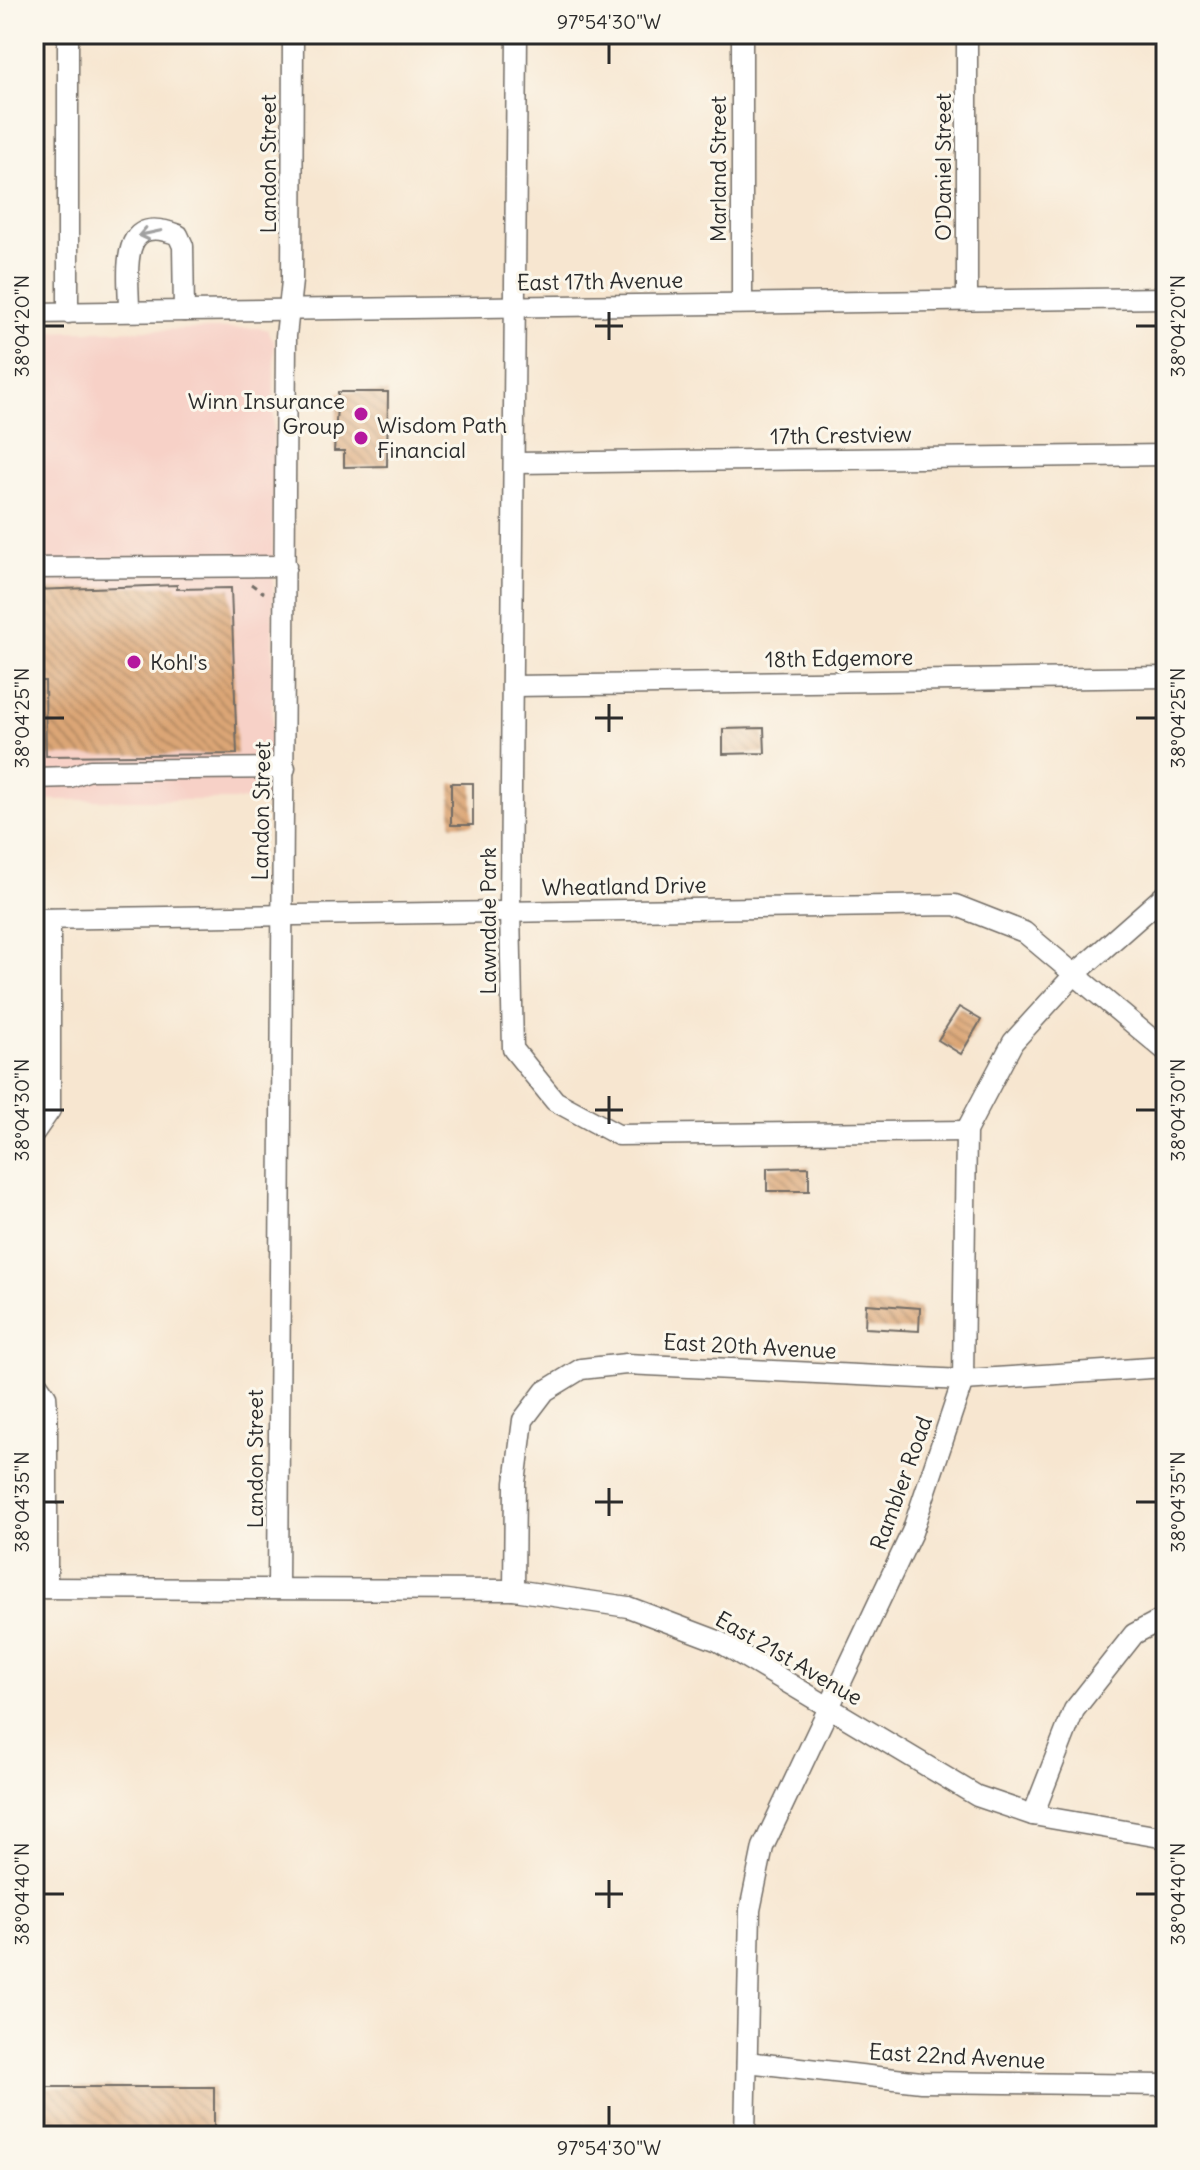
<svg xmlns="http://www.w3.org/2000/svg" width="1200" height="2170" font-family="Delius,sans-serif">
	<style>
		.built { fill: #f7d1c7 }
		.building { fill: url(#building-back-hatch) }
		.lines { fill: none; stroke-linecap: round; stroke-linejoin: round }
		.minor-casing { stroke: #726c65; stroke-width: 23 }
		.path { stroke: #726c65; stroke-width: 3; stroke-dasharray: 6 6; stroke-linecap: butt }
		.minor { stroke: #fff; stroke-width: 20 }
		.oneway { stroke: #a0a0a0 }
		.ticks { fill: none; stroke: #2b2b2b; stroke-width: 3 }
		.poi-dot { fill: #b5179e; stroke: #fbf7ec; stroke-width: 3 }
		.labels { text-anchor: middle; stroke-width: 6; stroke-linejoin: round; paint-order: stroke }
		.street-label { font-size: 22px; fill: #2b2b2b; stroke: #fbf7ec }
		.poi-label { font-size: 22px; fill: #2b2b2b; stroke: #fbf7ec; text-anchor: start }
		.neatline { fill: none; stroke: #2b2b2b; stroke-width: 3 }
		.ticks-label { font-size: 20px; text-anchor: middle; fill: #2b2b2b }
	</style>
	<defs>
		<pattern id="building-back-hatch" width="6" height="6" patternUnits="userSpaceOnUse" patternTransform="scale(2)"><rect width="6" height="6" fill="#dba676"/><path d="M-1 5l2 2M0 0l6 6M5-1l2 2" fill="none" stroke="#b28761"/></pattern>
	</defs>
	<rect width="100%" height="100%" fill="#fbf7ec"/>
	<filter id="ink" filterUnits="userSpaceOnUse"><feTurbulence type="fractalNoise" baseFrequency=".0125" numOctaves="2"/><feDisplacementMap in="SourceGraphic" scale="16" xChannelSelector="R" yChannelSelector="G"/><feConvolveMatrix kernelMatrix="1 2 1 2 8 2 1 2 1" color-interpolation-filters="sRGB"/></filter>
	<filter id="wash" filterUnits="userSpaceOnUse"><feTurbulence type="fractalNoise" baseFrequency=".006" numOctaves="4" result="noise"/><feDisplacementMap in="SourceGraphic" scale="32" xChannelSelector="R" yChannelSelector="G"/><feGaussianBlur stdDeviation="1.8" result="paint"/><feColorMatrix in="noise" values="0 0 0 0 0 0 0 0 0 0 0 0 0 0 0 0 0 1.4 0 .05"/><feComposite in="paint" operator="in"/></filter>
	<g filter="url(#wash)">
		<rect width="100%" height="100%" fill="#f7e6d0"/>
		<path class="built" d="M261 328 268 330 274 342 272 800H34V332Z"/>
		<g id="blocks">
			<g class="building">
				<path d="M338 392H388L387 466 344 467V451H334Z"/>
				<path d="M177 585V589L231 588 237 754 46 756 45 681H34V590Z"/>
				<path d="M764 728 765 753 723 754V729Z"/>
				<rect x="451" y="783" width="22" height="42"/>
				<path d="M959 1007 981 1020 961 1054 938 1040Z"/>
				<path d="M809 1167V1191H767V1168Z"/>
				<path d="M866 1304 920 1308 919 1331 865 1328Z"/>
				<rect x="35" y="2087" width="179" height="49"/>
			</g>
		</g>
	</g>
	<g filter="url(#ink)">
		<use href="#blocks" fill-opacity="0" stroke="#726c65" stroke-width="2"/>
		<g class="lines">
			<g class="minor-casing">
				<g id="minor">
					<path d="M517 34 510 911 513 1049 555 1101 618 1135 966 1131"/>
					<path d="M742 34V303"/>
					<path d="M967 34V300"/>
					<path d="M129 311C129 273 117 211 178 235L183 246 184 311"/>
					<path d="M34 313 1166 298"/>
					<path d="M68 313V34"/>
					<path d="M516 463 1166 455"/>
					<path d="M34 568 286 566"/>
					<path d="M513 686 1166 677"/>
					<path d="M34 778 70 777 90 770 285 768"/>
					<path d="M34 919 955 905 1024 932 1166 1051"/>
					<path d="M34 1133 50 1110V919"/>
					<path d="M34 1379 46 1396 47 1410V1588"/>
					<path d="M34 1588 514 1590 628 1607 718 1641 977 1796 1033 1815 1166 1838"/>
					<path d="M278 1589 286 336 292 281 293 34"/>
					<path d="M514 1590 515 1483 523 1420 545 1391 581 1369 626 1364 963 1380 1166 1367"/>
					<path d="M1033 1815 1074 1710 1134 1634 1166 1617"/>
					<path d="M747 2062 921 2082 1166 2085"/>
					<path d="M745 2136 750 1910 763 1847 912 1532 963 1380 966 1131 1013 1042 1075 974 1166 894"/>
				</g>
			</g>
			<path class="path" d="M251 584 264 593"/>
			<use href="#minor" class="minor"/>
		</g>
		<defs><path id="oneway-shaft" d="M-6 0H5M1.5-3L5.5 0L1.5 3" fill="none" stroke-width="1.6" stroke-linecap="round" stroke-linejoin="round" transform="scale(2)"/></defs>
		<use class="oneway" href="#oneway-shaft" transform="translate(150 233) rotate(168)"/>
	</g>
	<path class="ticks" d="M609 44V64M609 312V340M44 326H64M595 326H623M1136 326H1156M609 704V732M44 718H64M595 718H623M1136 718H1156M609 1096V1124M44 1110H64M595 1110H623M1136 1110H1156M609 1488V1516M44 1502H64M595 1502H623M1136 1502H1156M609 1880V1908M44 1894H64M595 1894H623M1136 1894H1156M609 2106V2126"/>
	<g class="poi-dot">
		<circle cx="361" cy="414" r="8"/>
		<circle cx="361" cy="438" r="8"/>
		<circle cx="134" cy="662" r="8"/>
	</g>
	<g class="labels">
		<g class="street-label">
			<text transform="translate(268 164) rotate(-90)" y="8">Landon Street</text>
			<text transform="translate(943 167) rotate(-90)" y="8">O'Daniel Street</text>
			<text transform="translate(718 169) rotate(-90)" y="8">Marland Street</text>
			<text transform="translate(600 281) rotate(-1)" y="8">East 17th Avenue</text>
			<text transform="translate(841 435) rotate(-1)" y="8">17th Crestview</text>
			<text transform="translate(839 658) rotate(-1)" y="8">18th Edgemore</text>
			<text transform="translate(261 811) rotate(-89)" y="8">Landon Street</text>
			<text transform="translate(624 886) rotate(-1)" y="8">Wheatland Drive</text>
			<text transform="translate(488 921) rotate(-90)" y="8">Lawndale Park</text>
			<text transform="translate(750 1346) rotate(3)" y="8">East 20th Avenue</text>
			<text transform="translate(255 1459) rotate(-90)" y="8">Landon Street</text>
			<text transform="translate(901 1483) rotate(-70)" y="8">Rambler Road</text>
			<text transform="translate(789 1658) rotate(30)" y="8">East 21st Avenue</text>
			<text transform="translate(957 2056) rotate(3)" y="8">East 22nd Avenue</text>
		</g>
		<g class="poi-label">
			<text x="345" y="409" text-anchor="end">Winn Insurance<tspan x="345" dy="25">Group</tspan></text>
			<text x="377" y="433">Wisdom Path<tspan x="377" dy="25">Financial</tspan></text>
			<text x="150" y="670">Kohl's</text>
		</g>
	</g>
	<rect width="1200" height="2170" fill="none" stroke="#fbf7ec" stroke-width="88"/>
	<rect x="44" y="44" width="1112" height="2082" class="neatline"/>
	<g class="ticks-label">
		<text x="609" y="29">97°54'30"W</text>
		<text transform="translate(1178 326) rotate(-90)" y="7">38°04'20"N</text>
		<text transform="translate(22 326) rotate(-90)" y="7">38°04'20"N</text>
		<text transform="translate(1178 718) rotate(-90)" y="7">38°04'25"N</text>
		<text transform="translate(22 718) rotate(-90)" y="7">38°04'25"N</text>
		<text transform="translate(1178 1110) rotate(-90)" y="7">38°04'30"N</text>
		<text transform="translate(22 1110) rotate(-90)" y="7">38°04'30"N</text>
		<text transform="translate(22 1502) rotate(-90)" y="7">38°04'35"N</text>
		<text transform="translate(1178 1502) rotate(-90)" y="7">38°04'35"N</text>
		<text transform="translate(22 1894) rotate(-90)" y="7">38°04'40"N</text>
		<text transform="translate(1178 1894) rotate(-90)" y="7">38°04'40"N</text>
		<text x="609" y="2155">97°54'30"W</text>
	</g>
</svg>
